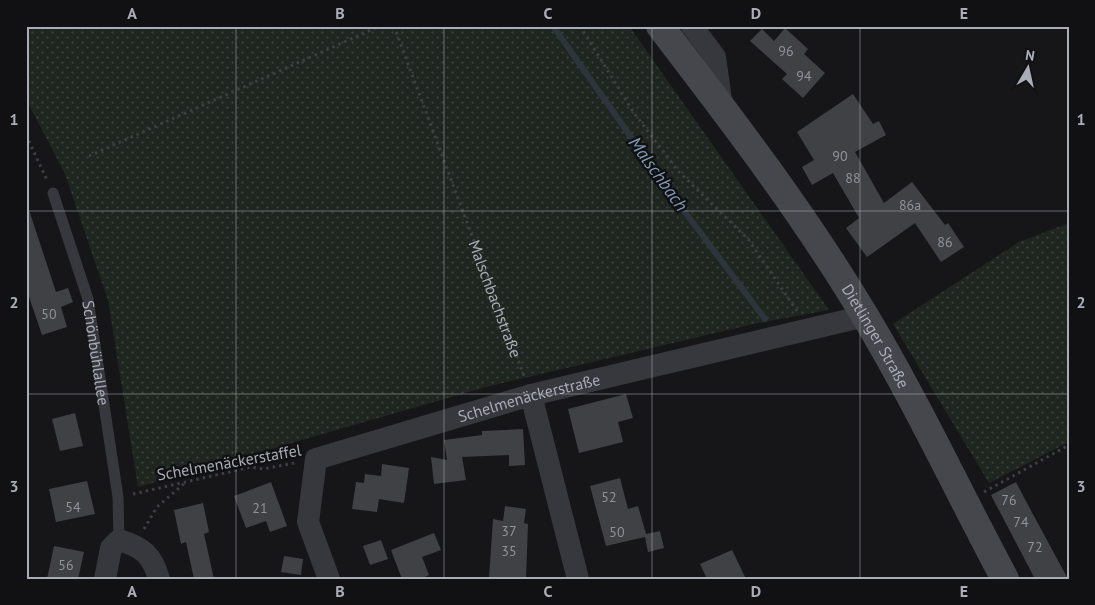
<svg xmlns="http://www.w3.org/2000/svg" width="1095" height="605" font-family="'PT Sans',sans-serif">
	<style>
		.grass { fill: url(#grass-dots) }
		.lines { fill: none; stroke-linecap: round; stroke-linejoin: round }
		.stream { stroke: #2c353c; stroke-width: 6 }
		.building { fill: #404145 }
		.path { stroke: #3d3f44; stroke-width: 3; stroke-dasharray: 2.5 4; stroke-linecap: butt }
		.lane { stroke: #37383d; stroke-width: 11 }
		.street { stroke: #37383d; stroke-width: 22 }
		.secondary { stroke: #45474d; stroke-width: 28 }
		.grid { fill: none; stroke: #a8adb8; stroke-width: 1; stroke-opacity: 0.55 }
		.labels { text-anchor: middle; stroke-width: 5; stroke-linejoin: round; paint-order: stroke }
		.number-label { font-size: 14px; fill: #8e929b }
		.street-label { font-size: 16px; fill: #a8adb8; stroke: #111113 }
		.water-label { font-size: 18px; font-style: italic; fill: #7f9bb3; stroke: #111113 }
		.neatline { fill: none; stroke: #a8adb8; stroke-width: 2 }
		.grid-label { font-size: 16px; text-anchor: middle; font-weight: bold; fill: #a8adb8 }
	</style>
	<defs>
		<pattern id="grass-dots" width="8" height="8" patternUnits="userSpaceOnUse" patternTransform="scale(1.25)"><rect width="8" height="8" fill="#1e261f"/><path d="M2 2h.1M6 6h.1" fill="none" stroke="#3c433d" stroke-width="1.8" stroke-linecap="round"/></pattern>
	</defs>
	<rect width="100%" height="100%" fill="#161618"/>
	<g class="grass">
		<path d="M26 26H629L829 310 758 323 486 387 138 487 108 300 65 174 26 99Z"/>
		<path d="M1069 223V442L989 483 893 324 1019 242Z"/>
	</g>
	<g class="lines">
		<path class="stream" d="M553 26 664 184 765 319"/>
	</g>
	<g class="building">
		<path d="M785 28 808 49 804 54 825 73 803 98 782 79 787 74 750 41 762 29 774 41Z"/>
		<path d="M853 94 873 124 879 121 886 135 855 152 884 203 912 182 945 225 948 223 964 247 941 262 915 223 867 257 846 228 859 218 833 173 812 185 802 167 814 160 797 132Z"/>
		<path d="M29 210 56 292 68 288 73 302 61 307 67 327 42 335 26 288V211Z"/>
		<path d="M626 394 633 418 618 422 623 442 579 453 568 409Z"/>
		<path d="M75 413 83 446 60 451 52 419Z"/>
		<path d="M523 429 525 465 509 466V455L462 457 466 480 434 484 431 457 447 460 444 440 482 435V431Z"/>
		<path d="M382 464 409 468 404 503 379 499 377 512 352 509 356 482 364 483 365 474 381 476Z"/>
		<path d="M620 478 628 509 638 506 646 534 660 531 664 548 648 552 645 537 606 546 590 486Z"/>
		<path d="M87 481 95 514 56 522 49 489Z"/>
		<path d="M271 482 287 526 270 532 266 521 246 528 234 496Z"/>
		<path d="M1016 482 1028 505 1068 579H1035L991 495Z"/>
		<path d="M203 503 209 532 204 534 214 579H194L186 542 181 544 174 510Z"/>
		<path d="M505 506 526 509 524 523 528 524 526 579 489 578 493 519 503 521Z"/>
		<path d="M434 533 441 550 422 557 429 575 421 579H402L391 550Z"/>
		<path d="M381 540 388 559 370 565 363 546Z"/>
		<path d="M54 546 84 552 78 579H47Z"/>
		<path d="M732 550 746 579H707L700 564Z"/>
		<path d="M284 556 303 559 301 575 281 572Z"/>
	</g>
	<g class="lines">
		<g class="path">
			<path id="s1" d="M394 26 524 376"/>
			<path d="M580 26 634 113 678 171 748 239 797 311"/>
			<path d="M26 135 47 180"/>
			<path d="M89 156 380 26"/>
			<path d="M984 492 1069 445"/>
			<path d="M133 494 251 467 263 469 295 463"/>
			<path d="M144 529 157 507 186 482"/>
		</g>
		<path class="lane" id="s2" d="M53 193 88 299 118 497 119 540"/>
		<g class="street">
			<path d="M692 26 715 57 722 107"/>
			<path d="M531 395 578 579"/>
			<path d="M105 579 111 548 119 540C142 547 152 554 159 579"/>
			<path id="s3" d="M329 579 308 522 316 459 531 395 865 316"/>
		</g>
		<path class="secondary" id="s4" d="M660 26C732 120 804 214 865 316 916 401 958 491 1005 579"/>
	</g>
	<path class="grid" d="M236 26V579M444 26V579M652 26V579M860 26V579M26 211H1069M26 394H1069"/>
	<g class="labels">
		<g class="number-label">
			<text x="786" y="56">96</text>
			<text x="804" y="81">94</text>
			<text x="840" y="161">90</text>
			<text x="853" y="183">88</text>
			<text x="910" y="210">86a</text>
			<text x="945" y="247">86</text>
			<text x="49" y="319">50</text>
			<text x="609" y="502">52</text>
			<text x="1009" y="505">76</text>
			<text x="73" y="512">54</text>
			<text x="260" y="513">21</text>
			<text x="1021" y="527">74</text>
			<text x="509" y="536">37</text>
			<text x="617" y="537">50</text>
			<text x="1035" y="552">72</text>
			<text x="509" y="556">35</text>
			<text x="66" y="570">56</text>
		</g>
		<g class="street-label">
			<text dy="6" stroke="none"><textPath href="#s1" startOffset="291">Malschbachstraße</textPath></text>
			<text dy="6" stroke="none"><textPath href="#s4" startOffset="378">Dietlinger Straße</textPath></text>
			<text dy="6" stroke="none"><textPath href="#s2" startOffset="166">Schönbühlallee</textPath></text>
			<text dy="6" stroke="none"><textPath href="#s3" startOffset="346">Schelmenäckerstraße</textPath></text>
			<text transform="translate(229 462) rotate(-10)" y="6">Schelmenäckerstaffel</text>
		</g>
		<g class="water-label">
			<text transform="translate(658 174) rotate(54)" y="6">Malschbach</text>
		</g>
	</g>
	<rect width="1095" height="605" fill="none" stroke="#111113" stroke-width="55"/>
	<g transform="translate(1028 68) rotate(9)" stroke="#111113" stroke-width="4" paint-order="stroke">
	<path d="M0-4L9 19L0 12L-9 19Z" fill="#a8adb8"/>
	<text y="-8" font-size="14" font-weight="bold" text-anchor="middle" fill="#a8adb8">N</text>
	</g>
	<rect x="28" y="28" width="1040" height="550" class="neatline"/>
	<g class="grid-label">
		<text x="132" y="19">A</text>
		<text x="340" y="19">B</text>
		<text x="548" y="19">C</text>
		<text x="756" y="19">D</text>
		<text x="964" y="19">E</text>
		<text x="14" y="125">1</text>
		<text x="1081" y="125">1</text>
		<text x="14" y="308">2</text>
		<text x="1081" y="308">2</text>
		<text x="14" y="492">3</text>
		<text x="1081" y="492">3</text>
		<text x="132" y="597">A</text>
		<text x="340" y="597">B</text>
		<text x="548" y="597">C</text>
		<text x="756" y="597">D</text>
		<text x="964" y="597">E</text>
	</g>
</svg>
